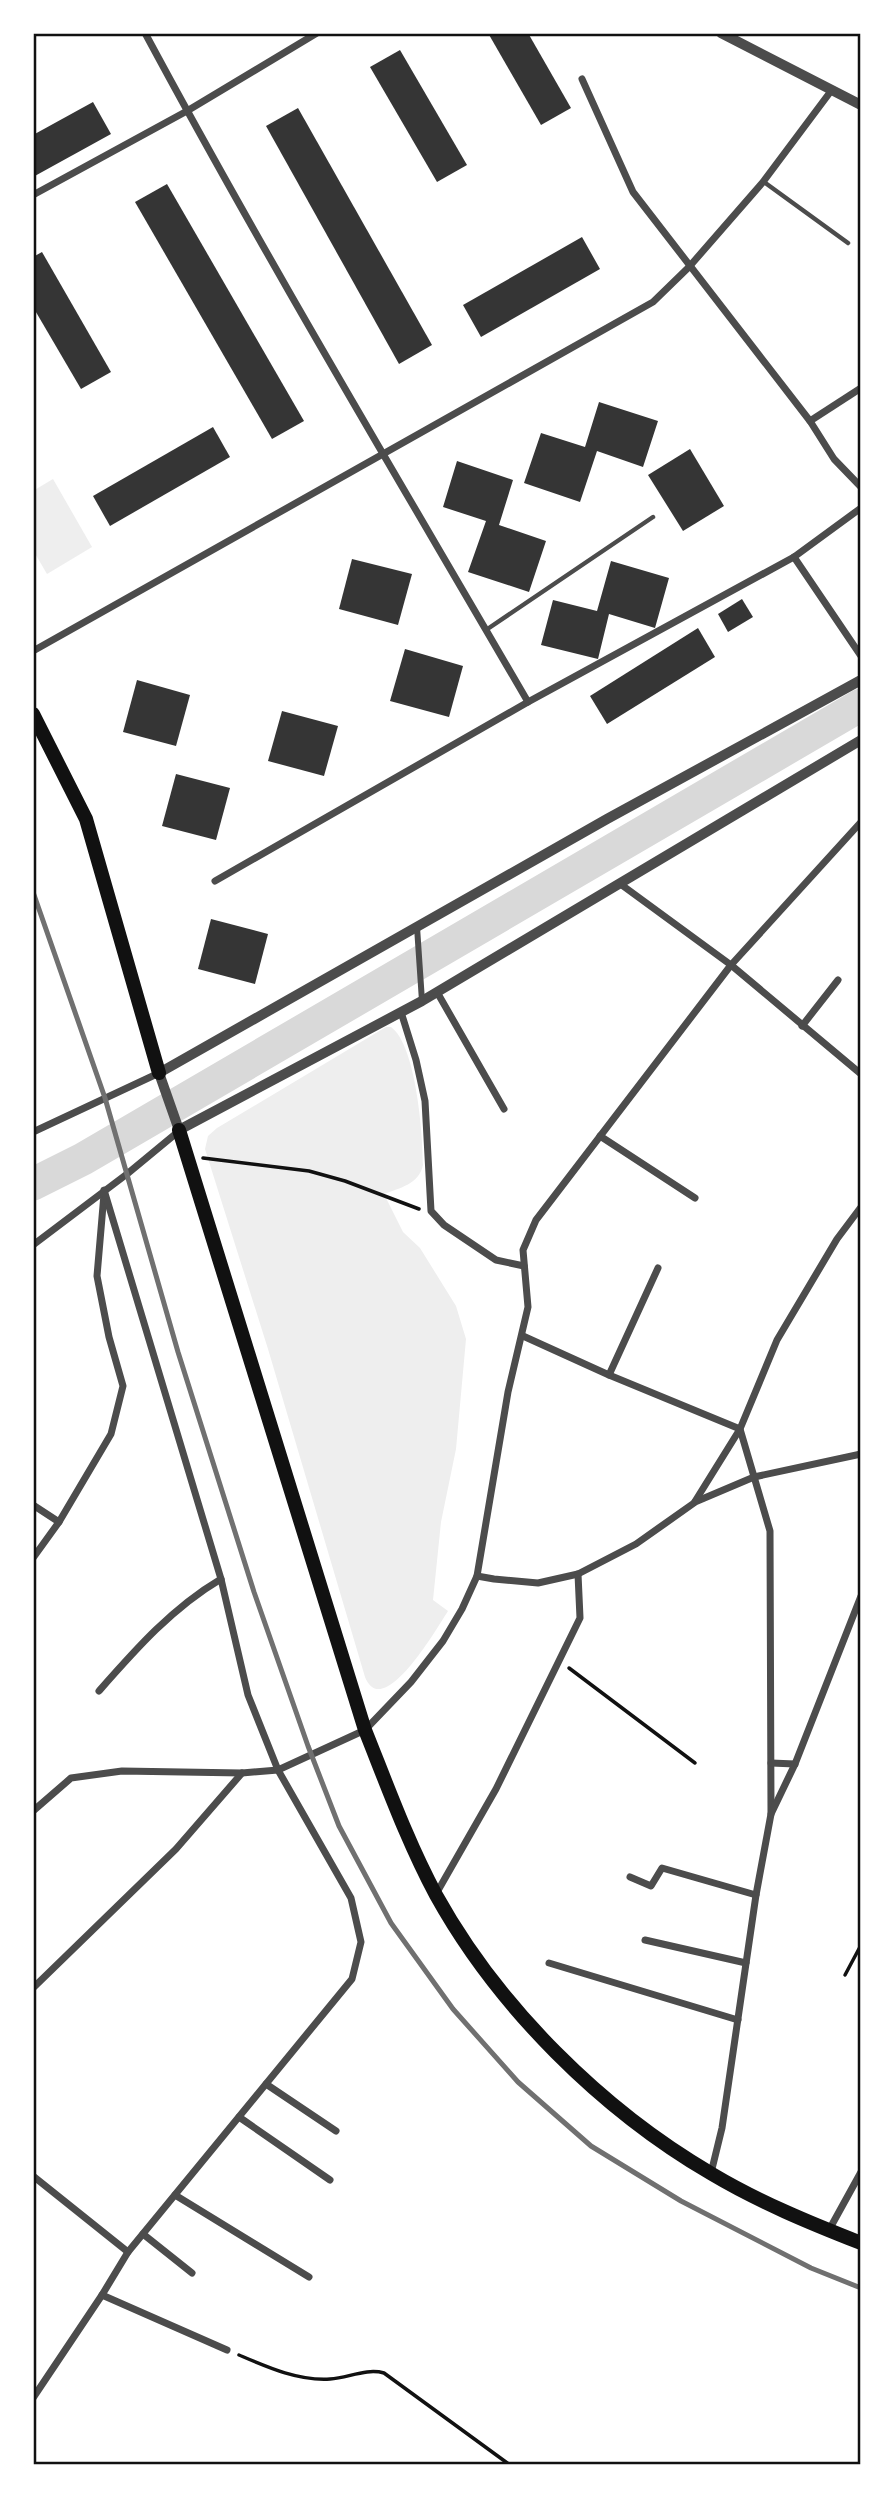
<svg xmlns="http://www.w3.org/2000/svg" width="894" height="2498" font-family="'Fira Sans',sans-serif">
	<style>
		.green { fill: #eee }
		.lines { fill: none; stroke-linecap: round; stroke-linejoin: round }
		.river { stroke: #d9d9d9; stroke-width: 33 }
		.building { fill: #353535 }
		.path { stroke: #111; stroke-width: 3.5 }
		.service { stroke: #4c4c4c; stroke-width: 4.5 }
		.pedestrian { stroke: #4c4c4c; stroke-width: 6 }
		.minor { stroke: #4c4c4c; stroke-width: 7 }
		.tertiary { stroke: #4c4c4c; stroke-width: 10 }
		.primary { stroke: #111; stroke-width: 14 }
		.rail { stroke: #707070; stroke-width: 5 }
		.neatline { fill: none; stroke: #111; stroke-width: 2.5 }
	</style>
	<rect width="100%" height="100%" fill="#fff"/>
	<g class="green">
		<path d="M53 479 92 547 47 574 33 550V491Z"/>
		<path d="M386 1027H391C416 1045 423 1134 423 1165 419 1184 400 1188 384 1194L403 1232 420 1248 456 1306 466 1339 456 1449 441 1522 433 1600 448 1611C437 1628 383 1722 365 1677L268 1349 205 1149 208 1136 217 1128Z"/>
	</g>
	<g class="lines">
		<path class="river" d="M33 1184 83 1159 861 705"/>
	</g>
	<g class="building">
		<path d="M488 33H528L571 108 541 125Z"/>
		<path d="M400 50 467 165 437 182 370 67Z"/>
		<path d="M93 102 111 134 33 177V135Z"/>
		<path d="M298 108 432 345 399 364 266 126Z"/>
		<path d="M167 184 304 421 272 439 135 202Z"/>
		<path d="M582 237 600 269 481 337 463 305Z"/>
		<path d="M42 252 111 372 81 389 33 307V257Z"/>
		<path d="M599 402 658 421 643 467 597 451 580 502 524 483 541 433 585 447Z"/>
		<path d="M213 427 230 457 110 526 93 496Z"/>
		<path d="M690 449 724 506 683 531 648 475Z"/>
		<path d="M457 461 513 480 499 525 546 541 529 592 468 572 486 521 443 507Z"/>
		<path d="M352 559 412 574 398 625 339 609Z"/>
		<path d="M611 561 669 578 655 628 609 614 598 659 541 645 553 600 597 611Z"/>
		<path d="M742 599 753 617 728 632 718 614Z"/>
		<path d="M698 628 715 657 607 724 590 696Z"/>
		<path d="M405 649 463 666 449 717 390 701Z"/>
		<path d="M137 680 190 695 176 746 123 732Z"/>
		<path d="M282 711 338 726 324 776 268 761Z"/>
		<path d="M176 774 230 788 216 840 162 826Z"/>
		<path d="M211 919 268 934 255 984 198 969Z"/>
	</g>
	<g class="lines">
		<g class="path">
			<path d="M203 1158 309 1171 345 1181 419 1209"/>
			<path d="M569 1668 695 1763"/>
			<path d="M845 1975 861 1945"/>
			<path d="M239 2355C267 2367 298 2381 330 2379 348 2378 366 2368 384 2373L510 2465"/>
		</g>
		<g class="service">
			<path d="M764 182 848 243"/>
			<path d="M486 630 653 517"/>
		</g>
		<path class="pedestrian" d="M417 927 422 1001"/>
		<g class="minor">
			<path d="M145 33C267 260 399 480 528 702"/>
			<path d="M582 79 633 192 810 421 834 459 861 487"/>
			<path d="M33 195 187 111 317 33"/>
			<path d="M810 421 861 388"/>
			<path d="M794 557 861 656"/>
			<path d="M33 651 653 302 689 267 763 182 831 91"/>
			<path d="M215 881 528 702 794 557 861 508"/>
			<path d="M619 883 731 965 861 1074"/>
			<path d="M437 992 504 1109"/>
			<path d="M401 1012 416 1060 425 1101 431 1211 444 1225 496 1260 524 1266"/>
			<path d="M802 1026 838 980"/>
			<path d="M33 1132 159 1073"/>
			<path d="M600 1136 695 1198"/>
			<path d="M33 1245 127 1174 179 1131"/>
			<path d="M523 1336 609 1375 740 1429 770 1531 771 1814"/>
			<path d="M609 1375 658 1268"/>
			<path d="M695 1502 754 1477 861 1454"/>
			<path d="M33 1505 59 1522"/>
			<path d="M33 1558 59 1522 111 1434 123 1386 109 1337 97 1276 104 1194"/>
			<path d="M477 1576 508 1392 528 1307 523 1250 536 1220 731 965 861 822"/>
			<path d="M99 1691C136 1649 172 1608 221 1579"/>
			<path d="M771 1763 795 1764"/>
			<path d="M33 1811 71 1778 122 1771 242 1773 278 1770 365 1730 411 1682 443 1641 462 1609 477 1576 494 1579 538 1583 578 1574 636 1544 694 1503 740 1429 777 1340 837 1239 861 1207"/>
			<path d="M630 1877 651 1886 662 1868 756 1895"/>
			<path d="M436 1894 496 1789 580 1618 578 1574"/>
			<path d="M645 1940 746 1963"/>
			<path d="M549 1963 738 2020"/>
			<path d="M33 1988 176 1849 242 1773"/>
			<path d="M266 2084 336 2131"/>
			<path d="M239 2117 330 2180"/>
			<path d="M711 2173 722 2128 756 1895 771 1814 795 1764 861 1596"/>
			<path d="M33 2176 128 2252"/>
			<path d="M175 2195 309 2277"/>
			<path d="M829 2230 861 2172"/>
			<path d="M143 2234 192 2273"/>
			<path d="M102 2295 227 2350"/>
			<path d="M33 2398 102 2295 128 2252 352 1979 361 1942 351 1898 278 1770 248 1695 221 1579 104 1190"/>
		</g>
		<g class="tertiary">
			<path d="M721 33 861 105"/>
			<path d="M861 680 607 819 159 1073 179 1130 422 1001 861 740"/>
		</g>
		<g class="primary">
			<path d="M33 714 86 819 159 1073"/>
			<path d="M179 1130 365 1730C387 1785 408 1843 436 1895 498 2007 602 2110 712 2174 759 2202 810 2223 861 2243"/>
		</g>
		<path class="rail" d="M33 892 105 1098 178 1352 254 1592 308 1746 339 1826 391 1923 453 2009 518 2082 591 2146 681 2201 811 2268 861 2288"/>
	</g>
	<rect width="894" height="2498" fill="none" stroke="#ffffff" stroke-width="70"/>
	<rect x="35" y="35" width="824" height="2428" class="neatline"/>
</svg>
